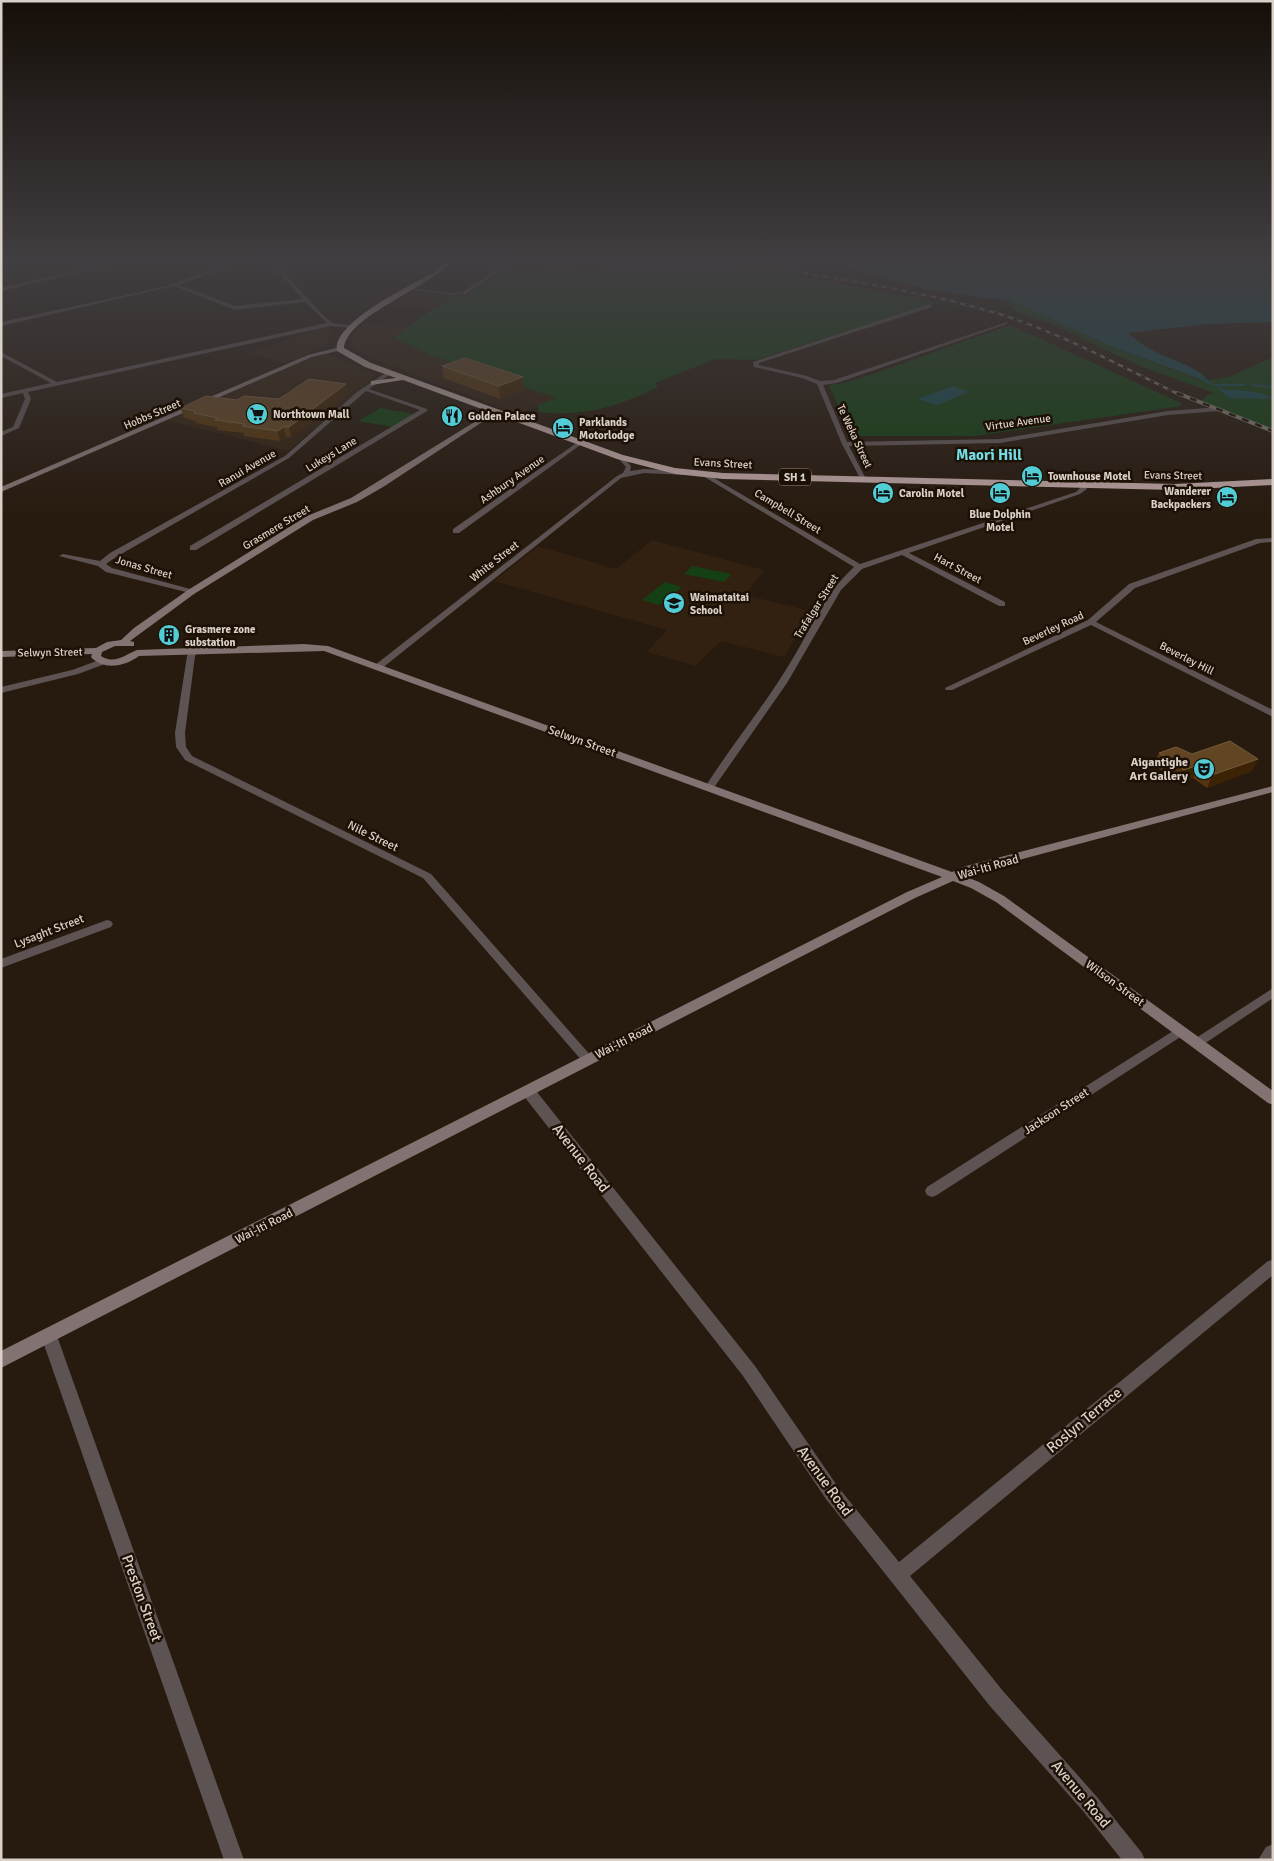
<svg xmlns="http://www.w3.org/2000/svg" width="1274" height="1861" font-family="Signika,sans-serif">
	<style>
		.built { fill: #322110 }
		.green { fill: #153f14 }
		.water { fill: #184a4f }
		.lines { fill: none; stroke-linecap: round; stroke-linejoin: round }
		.stream { stroke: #184a4f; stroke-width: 2 }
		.street { fill: #5d5353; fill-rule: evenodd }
		.secondary { fill: #827271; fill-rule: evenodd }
		.highway { fill: #b79f9d; fill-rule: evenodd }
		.rail-far1-casing { stroke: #80756b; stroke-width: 2.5 }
		.rail-casing { stroke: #80756b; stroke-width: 4 }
		.rail-far1 { stroke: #1d1106; stroke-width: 2; stroke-dasharray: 5; stroke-linecap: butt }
		.rail { stroke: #1d1106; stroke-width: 2.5; stroke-dasharray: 7; stroke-linecap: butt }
		.wall { fill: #54350f }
		.shaded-wall { fill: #3c2306 }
		.building { fill: #624523; stroke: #755b3d }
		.labels { text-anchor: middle; stroke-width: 5; stroke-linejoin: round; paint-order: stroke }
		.far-street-label { font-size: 11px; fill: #d9d0c8; stroke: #1d1106 }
		.far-poi-label { font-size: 11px; font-weight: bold; fill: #d9d0c8; stroke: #1d1106; text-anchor: start }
		.shield { fill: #1d1106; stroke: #a1978e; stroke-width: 1 }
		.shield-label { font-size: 11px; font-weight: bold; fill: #d9d0c8 }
		.street-label { font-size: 12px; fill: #d9d0c8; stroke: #1d1106 }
		.poi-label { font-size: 12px; font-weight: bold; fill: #d9d0c8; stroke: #1d1106; text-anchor: end }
		.far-district-label { font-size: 15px; font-weight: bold; fill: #72dde6; stroke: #1d1106 }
		.near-street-label { font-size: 15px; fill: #d9d0c8; stroke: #1d1106 }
	</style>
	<rect width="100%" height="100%" fill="#271a0e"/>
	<g class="built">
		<path d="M412 291 454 295 433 309 390 305Z"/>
		<path d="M364 323 405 328 396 339 430 355 557 398 517 414 374 359 355 351 350 345 353 335Z"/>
		<path d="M319 329 333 331 327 345 285 363 248 353Z"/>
		<path d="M328 354 376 375 288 451 167 420 318 355Z"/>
		<path d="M652 540 764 570 745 595 811 611 784 657 721 641 695 666 647 652 667 630 494 581 538 546 616 569Z"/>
	</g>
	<g class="green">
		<path d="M614 262H722L939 302 756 360 715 359 655 383 658 387C621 406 580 418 539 412L537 406 556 398 430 355 395 338 405 328 454 295H467L501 273 539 276 555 265 592 272Z"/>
		<path d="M1014 301 1113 347 1203 381 1231 376 1273 357V430L1221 411 1202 401 1206 396 1214 393 1137 365 1055 325 1017 312 1006 304Z"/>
		<path d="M1010 325 1181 403 1182 406 975 436H851L829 385 840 384 876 373Z"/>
		<path d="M380 408 414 414 393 427 358 421Z"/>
		<path d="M692 566 732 574 724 582 684 574Z"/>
		<path d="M665 582 682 587 659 605 642 600Z"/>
	</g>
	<g class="water">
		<path d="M832 262H1273V322L1207 324 1128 333C1149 353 1172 357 1196 370 1207 376 1210 387 1224 389 1240 392 1259 389 1273 399L1229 398 1218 388 1197 378 1113 347 1010 300 984 298 926 289Z"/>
		<path d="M953 386 969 392 937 405 918 399Z"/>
	</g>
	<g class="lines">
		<g class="stream">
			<path d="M1215 385H1245"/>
			<path d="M1252 385 1273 387"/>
		</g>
		<g class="street">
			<path d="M112 262H122L1 291V288Z"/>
			<path d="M233 262H241L179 285 235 306 303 299 269 262H274L327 319 332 323 354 326 351 328 331 326 28 392 31 399 19 428 1 436V432L13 427 25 399 23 393 1 398V394L51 383 1 356V352L57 382 327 323 305 302 235 310 174 286 1 326V322L167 286Z"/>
			<path d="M507 262H513L466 294 452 295 408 289 410 288 452 293 463 292Z"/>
			<path d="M930 304 932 307 759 363V365L807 376 820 381 834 380 1007 322V324L837 383 823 385 847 442 1000 439 1168 411 1219 407 1222 409 1219 411 1168 415 1000 443 849 446 866 479 861 480 842 444 817 384 802 378 754 367 753 362Z"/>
			<path d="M390 370 392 373 369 389 427 409V411L196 550H190V546L420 410 366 391 289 458 116 557 106 564 112 568 194 590V594L106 572 98 566 59 556 63 554 100 561 110 553 285 456 357 392Z"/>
			<path d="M578 442 583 443 459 533H453V529Z"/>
			<path d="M618 456H622L631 466 630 471 644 469 687 471 690 473 687 475 644 473 621 478 381 669H375V665L617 476 623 473 626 467 617 457Z"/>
			<path d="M703 474H707L860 564 1076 492 1080 488 1081 484H1085L1087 489 1080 494 909 553 1005 602V606H999L902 555 862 569 841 590 787 683 713 789 710 790 705 787C731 746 762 709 787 668 809 634 823 595 854 567L703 476Z"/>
			<path d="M1273 538V542L1260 543 1135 588 1096 622 1273 710V717L1091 625 952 690H946L945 688 1088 620 1129 584 1256 539Z"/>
			<path d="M194 648 198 651 195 656 185 733 186 747 192 756 431 874 592 1057 594 1060 592 1063H584L423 878 185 760 176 747 175 733 187 656 191 649Z"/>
			<path d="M102 659 106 662 105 664 78 674 1 693V687L72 670Z"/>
			<path d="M107 920 111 921 113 924 111 927 1 968V959Z"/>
			<path d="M1273 988V998L1201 1046H1193L1191 1043 1193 1040Z"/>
			<path d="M1181 1026 1185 1028 1187 1031 1185 1034 937 1195 932 1197 927 1195 925 1191 927 1187Z"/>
			<path d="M528 1086 533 1087 755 1366 838 1487 899 1562 1268 1261 1273 1260V1275L910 1576 1003 1691 1097 1797 1142 1853 1145 1860H1122L1083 1811 989 1705 826 1499 743 1376 523 1095 522 1091 523 1087Z"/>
			<path d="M49 1329 54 1331 57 1336 244 1860H224L41 1336 44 1331Z"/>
			<path d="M1273 1844V1860H1258L1266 1847Z"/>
		</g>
		<g class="secondary">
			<path d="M340 347 342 350 312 357 1 492V487L308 355Z"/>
			<path d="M494 410 499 411 383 487 357 502 313 520 194 594 130 641 134 642V646H115L102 652 101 656C115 665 124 655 137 650L304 644 328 646 952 872 966 866 1273 786V792L974 872 964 876 979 882 1004 896 1273 1091V1105L1268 1103 996 902 971 888 953 881 915 898 1 1368V1351L907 892 942 877 324 651 139 656C126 666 104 671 91 657L92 654 1 657V651L96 648 107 642 121 640 134 628 188 590 307 516 351 498Z"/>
		</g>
		<path class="highway" d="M444 262H451C427 289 347 316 344 348L371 363 623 455 675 468 723 473 1175 484 1273 479V485L1175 490 723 479 675 474 617 459 403 380 371 385V381L396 378 365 367 337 351C331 323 413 284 435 272Z"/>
		<g class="rail-far1-casing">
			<path id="rail-far1" d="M739 262C824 278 913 288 996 313 1060 332 1120 366 1180 395"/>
		</g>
		<g class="rail-casing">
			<path id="rail" d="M1177 393 1273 431"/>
		</g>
		<use href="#rail-far1" class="rail-far1"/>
		<use href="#rail" class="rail"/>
	</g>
	<g class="wall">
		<path d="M442 366 524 390 500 399 443 378Z"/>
		<path d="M346 384 347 394 291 437H286L280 441 244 436V433L217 430V427L196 423 195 421 184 418 181 408 237 400 279 399Z"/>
		<path d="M1159 753 1252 771 1207 788 1193 778 1179 783 1154 765Z"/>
	</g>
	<g class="shaded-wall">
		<path d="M523 377 524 390 500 399 499 386Z"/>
		<path d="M346 384 347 394 291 437 289 427Z"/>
		<path d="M284 427 286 437 280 441 278 431Z"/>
		<path d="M1258 759 1252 771 1207 788 1212 775Z"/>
		<path d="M1198 765 1193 778 1179 783 1184 770Z"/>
	</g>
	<g class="building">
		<path d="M465 358 523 377 499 386 442 366Z"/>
		<path d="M309 379 346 384 289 427H284L278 431 242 426 245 424 215 420 218 418 193 413 195 411 181 408 206 396 237 400 244 396 279 399Z"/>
		<path d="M1230 741 1258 759 1212 775 1198 765 1184 770 1159 753 1176 747 1192 754Z"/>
	</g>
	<linearGradient id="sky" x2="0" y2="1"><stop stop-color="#150e08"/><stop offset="0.5" stop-color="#413e41"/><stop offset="1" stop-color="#413e41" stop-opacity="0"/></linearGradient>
	<rect width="1274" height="523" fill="url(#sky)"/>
	<defs>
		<g id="supermarket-disc" transform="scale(1.125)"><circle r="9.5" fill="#52ccd5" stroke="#1d1106"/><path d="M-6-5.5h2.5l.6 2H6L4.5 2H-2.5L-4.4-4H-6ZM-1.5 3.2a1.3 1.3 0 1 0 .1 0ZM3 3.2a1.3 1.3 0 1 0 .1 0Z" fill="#111"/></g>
		<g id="restaurant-disc" transform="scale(1.125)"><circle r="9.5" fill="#52ccd5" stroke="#1d1106"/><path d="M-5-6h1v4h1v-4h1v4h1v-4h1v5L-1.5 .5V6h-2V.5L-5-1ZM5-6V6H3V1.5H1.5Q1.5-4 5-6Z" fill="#111"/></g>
		<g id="hotel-disc" transform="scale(1.125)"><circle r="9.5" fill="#52ccd5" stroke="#1d1106"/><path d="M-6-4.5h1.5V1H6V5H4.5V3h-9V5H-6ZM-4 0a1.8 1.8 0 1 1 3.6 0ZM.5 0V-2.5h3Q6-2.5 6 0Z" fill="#111"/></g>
		<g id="school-disc" transform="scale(1.125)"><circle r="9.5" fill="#52ccd5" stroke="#1d1106"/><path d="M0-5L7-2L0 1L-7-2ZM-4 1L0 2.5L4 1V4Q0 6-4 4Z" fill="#111"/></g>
		<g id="building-disc" transform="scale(1.125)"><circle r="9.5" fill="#52ccd5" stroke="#1d1106"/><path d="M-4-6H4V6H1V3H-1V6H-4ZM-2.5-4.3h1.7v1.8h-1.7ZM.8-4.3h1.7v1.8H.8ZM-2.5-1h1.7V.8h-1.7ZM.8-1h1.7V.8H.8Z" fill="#111"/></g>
		<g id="theatre-disc" transform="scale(1.125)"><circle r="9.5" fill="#52ccd5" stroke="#1d1106"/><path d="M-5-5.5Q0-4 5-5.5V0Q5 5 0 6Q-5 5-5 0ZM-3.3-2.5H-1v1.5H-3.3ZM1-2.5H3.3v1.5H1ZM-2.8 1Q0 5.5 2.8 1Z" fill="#111"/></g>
	</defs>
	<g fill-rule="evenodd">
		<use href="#supermarket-disc" x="257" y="414"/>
		<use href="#restaurant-disc" x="452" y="416"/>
		<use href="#hotel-disc" x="563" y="428"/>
		<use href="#hotel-disc" x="1032" y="476"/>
		<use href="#hotel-disc" x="883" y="493"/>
		<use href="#hotel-disc" x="1000" y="493"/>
		<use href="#hotel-disc" x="1227" y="497"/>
		<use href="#school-disc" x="674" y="603"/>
		<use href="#building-disc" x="169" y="635"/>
		<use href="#theatre-disc" x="1204" y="769"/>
	</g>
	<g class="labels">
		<g class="far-street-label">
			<text transform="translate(152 414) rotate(-23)" y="4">Hobbs Street</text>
			<text transform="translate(1018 422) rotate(-8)" y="4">Virtue Avenue</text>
			<text transform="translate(855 436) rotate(65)" y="4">Te Weka Street</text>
			<text transform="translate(331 454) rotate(-31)" y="4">Lukeys Lane</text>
			<text transform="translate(723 463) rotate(3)" y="4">Evans Street</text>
			<text transform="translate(247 468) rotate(-30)" y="4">Ranui Avenue</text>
			<text transform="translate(1173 475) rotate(1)" y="4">Evans Street</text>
			<text transform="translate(512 479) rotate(-35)" y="4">Ashbury Avenue</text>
			<text transform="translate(788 511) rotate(31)" y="4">Campbell Street</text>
			<text transform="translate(276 527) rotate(-31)" y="4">Grasmere Street</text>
			<text transform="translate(494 561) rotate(-38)" y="4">White Street</text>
			<text transform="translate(144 567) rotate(16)" y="4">Jonas Street</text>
			<text transform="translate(958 568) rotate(28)" y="4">Hart Street</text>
			<text transform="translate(816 606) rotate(-58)" y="4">Trafalgar Street</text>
			<text transform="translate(1053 628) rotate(-25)" y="4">Beverley Road</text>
			<text transform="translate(50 652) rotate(-1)" y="4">Selwyn Street</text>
			<text transform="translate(1187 658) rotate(27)" y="4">Beverley Hill</text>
		</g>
		<g class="far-poi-label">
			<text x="273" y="418">Northtown Mall</text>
			<text x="468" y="420">Golden Palace</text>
			<text x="579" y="426">Parklands<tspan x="579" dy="13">Motorlodge</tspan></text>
			<text x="1048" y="480">Townhouse Motel</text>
			<text x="1211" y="495" text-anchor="end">Wanderer<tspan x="1211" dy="13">Backpackers</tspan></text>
			<text x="899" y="497">Carolin Motel</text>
			<text x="1000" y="518" text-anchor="middle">Blue Dolphin<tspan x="1000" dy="13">Motel</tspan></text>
			<text x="690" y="601">Waimataitai<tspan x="690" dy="13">School</tspan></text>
			<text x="185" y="633">Grasmere zone<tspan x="185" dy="13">substation</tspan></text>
		</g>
		<rect class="shield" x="779" y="468.5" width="32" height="17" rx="4"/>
		<g class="shield-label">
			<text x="795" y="481">SH 1</text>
		</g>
		<g class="street-label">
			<text transform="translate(582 741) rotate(20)" y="4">Selwyn Street</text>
			<text transform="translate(373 836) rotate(26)" y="4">Nile Street</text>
			<text transform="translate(988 867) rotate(-16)" y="4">Wai-Iti Road</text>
			<text transform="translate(49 931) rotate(-21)" y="4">Lysaght Street</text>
			<text transform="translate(1115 983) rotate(36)" y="4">Wilson Street</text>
			<text transform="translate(624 1041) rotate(-27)" y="4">Wai-Iti Road</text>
			<text transform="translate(1056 1111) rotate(-33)" y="4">Jackson Street</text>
			<text transform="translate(264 1226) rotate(-27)" y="4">Wai-Iti Road</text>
		</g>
		<g class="poi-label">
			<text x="1188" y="766">Aigantighe<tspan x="1188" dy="14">Art Gallery</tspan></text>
		</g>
		<g class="far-district-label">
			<text x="989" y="460">Maori Hill</text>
		</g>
		<g class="near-street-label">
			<text transform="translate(581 1158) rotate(52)" y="5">Avenue Road</text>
			<text transform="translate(1084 1420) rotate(-40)" y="5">Roslyn Terrace</text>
			<text transform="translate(825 1481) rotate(54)" y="5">Avenue Road</text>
			<text transform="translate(142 1598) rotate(70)" y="5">Preston Street</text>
			<text transform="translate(1081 1794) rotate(50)" y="5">Avenue Road</text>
		</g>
	</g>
	<rect width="1274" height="1861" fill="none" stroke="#d9d0c8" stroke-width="5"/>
</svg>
